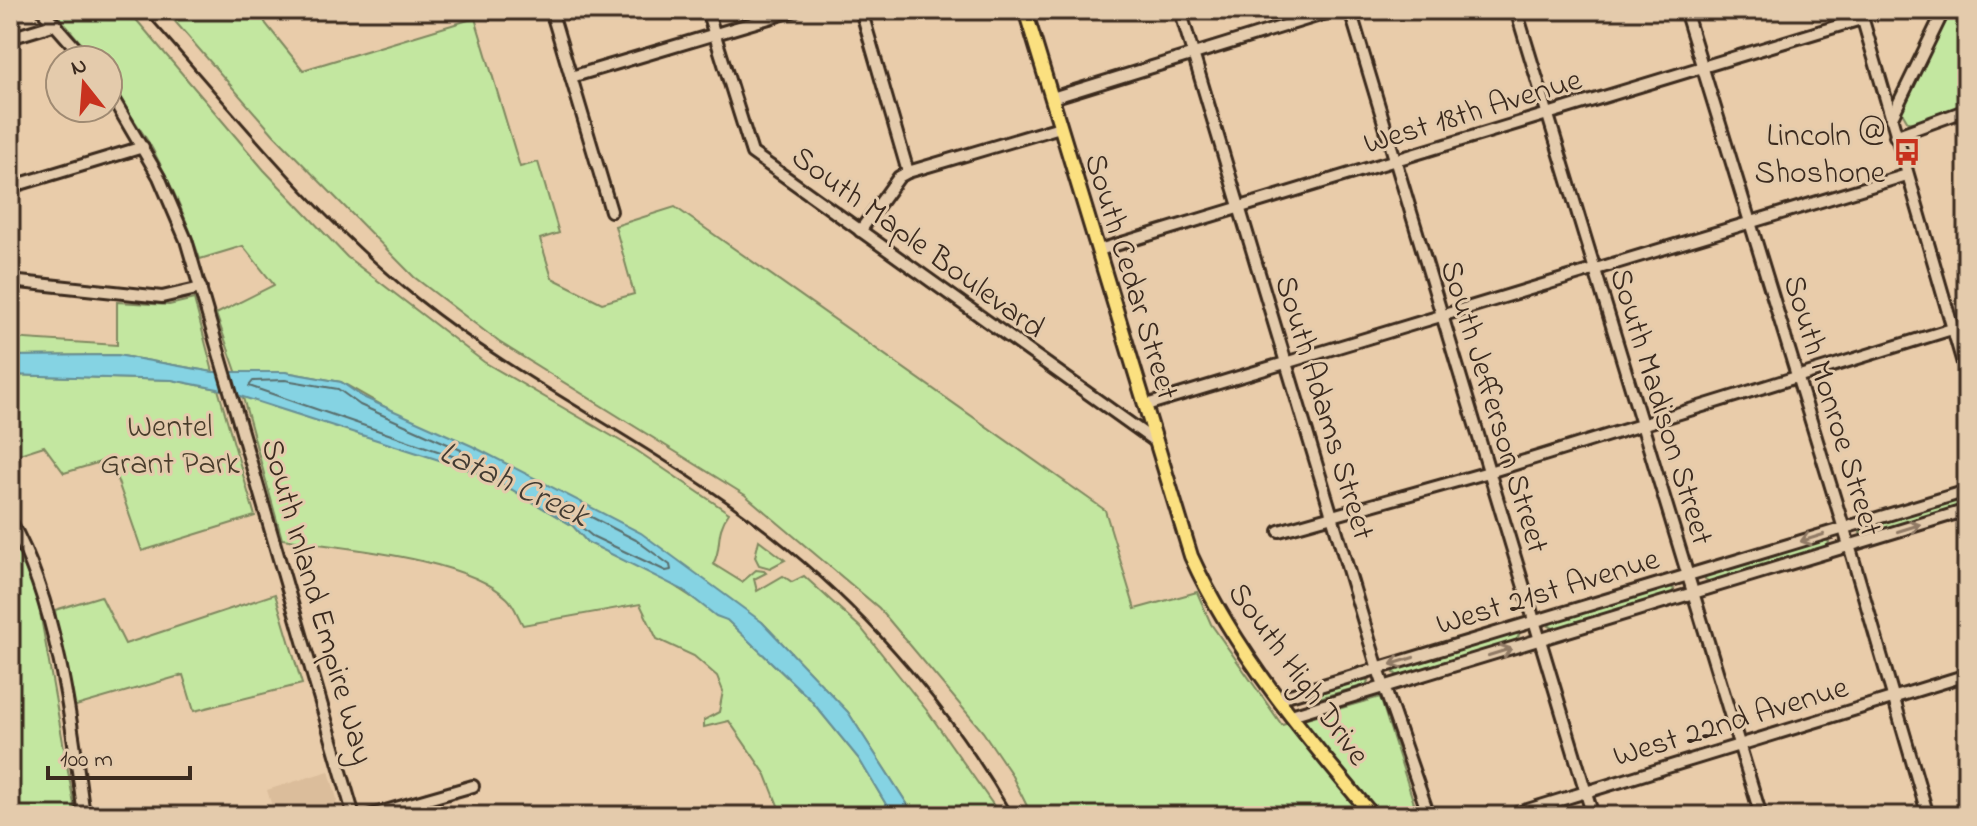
<svg xmlns="http://www.w3.org/2000/svg" width="1977" height="826" font-family="'Indie Flower',sans-serif">
	<style>
		.built { fill: #dbbd9b }
		.green { fill: #c3e7a0; stroke: #7f885f; stroke-width: 2 }
		.water { fill: #85d3e3; stroke: #678f94; stroke-width: 2 }
		.lines { fill: none; stroke-linecap: round; stroke-linejoin: round }
		.shore { stroke: #596e6d; stroke-width: 2 }
		.minor-casing { stroke: #3b2a1e; stroke-width: 16 }
		.major-casing { stroke: #3b2a1e; stroke-width: 18 }
		.minor { stroke: #e4cbac; stroke-width: 10 }
		.major { stroke: #fbe080; stroke-width: 12 }
		.rail { stroke: #3b2a1e; stroke-width: 3 }
		.oneway { stroke: #907a65 }
		.labels { text-anchor: middle; stroke-width: 6; stroke-linejoin: round; paint-order: stroke }
		.street-label { font-size: 32px; fill: #3b2a1e; stroke: #e4cbac }
		.poi-label { font-size: 32px; fill: #3b2a1e; stroke: #e4cbac; text-anchor: end }
		.park-label { font-size: 32px; fill: #493d2b; stroke: #e4cbac }
		.water-label { font-size: 34px; font-style: italic; fill: #423b32; stroke: #e4cbac }
	</style>
	<rect width="100%" height="100%" fill="#e9ccaa"/>
	<filter id="ink" filterUnits="userSpaceOnUse"><feTurbulence type="fractalNoise" baseFrequency=".0125" numOctaves="2"/><feDisplacementMap in="SourceGraphic" scale="16" xChannelSelector="R" yChannelSelector="G"/><feConvolveMatrix kernelMatrix="1 2 1 2 8 2 1 2 1" color-interpolation-filters="sRGB"/></filter>
	<g filter="url(#ink)">
		<path class="built" d="M329 771 337 799 334 815 275 816 267 790Z"/>
		<g class="green">
			<path d="M53 10H128L264 170 347 257 484 362 636 450 729 513C714 533 723 548 713 564L742 582 756 570 764 571 766 573 754 579 757 591 783 576 792 582 804 576 861 628 928 712 1001 816H915L848 712 762 622 341 382 285 372 237 374 216 314 274 285 243 246 200 259C188 223 173 188 155 154 141 125 108 93 108 60H95Z"/>
			<path d="M165 10H259L266 24 303 70 475 18 520 167 538 162 559 233 540 239 552 278 602 303 634 294 615 226 675 207 1105 510 1135 609 1197 592 1211 624 1282 725 1380 697 1418 816H1032L1010 772 983 732 879 608 745 495 499 342 414 277 274 135Z"/>
			<path d="M1949 10H1967V107L1921 124 1908 122 1901 110Z"/>
			<path d="M194 299 213 372 117 355 10 356V338L117 345V302L169 305Z"/>
			<path d="M10 375 172 380 218 389 255 516 142 551 110 459 64 473 44 446 10 457Z"/>
			<path d="M242 394 489 476 573 526 587 542 665 580 727 620 810 699 859 759 893 816H789L779 808 766 775 729 721 704 727V720L719 712 723 691 717 676 694 656 657 639 640 604 523 625C518 617 514 604 507 598 465 557 340 548 282 539Z"/>
			<path d="M1967 496V506L1865 536 1860 533 1862 527Z"/>
			<path d="M10 534 37 595 76 816H10L13 785 10 772Z"/>
			<path d="M1824 539 1829 542 1827 547 1710 582 1705 579V575Z"/>
			<path d="M759 540 785 560 770 568 759 565 755 557Z"/>
			<path d="M1669 586 1674 589 1671 594 1555 629 1549 626 1553 621Z"/>
			<path d="M275 594 302 684 194 711 183 675 69 708 55 610 101 596 125 644Z"/>
			<path d="M1513 632 1519 635 1516 641 1399 676 1394 673 1397 667Z"/>
			<path d="M1364 678 1368 681 1366 685 1311 700 1312 693Z"/>
		</g>
		<path class="water" d="M117 355 213 372H285L341 382 363 397 472 446 641 533 762 622 848 712 915 816H893L859 759 810 699 727 620 716 616 683 590 587 542 573 526 489 476 218 389 172 380 10 375V356Z"/>
		<g class="lines">
			<g class="shore">
				<path d="M285 380 338 389 360 405 461 450 462 455 458 458 249 386 253 381Z"/>
				<path d="M566 504 636 540 670 565 671 570 666 571 592 536 561 510V505Z"/>
			</g>
			<g class="minor-casing">
				<g id="minor">
					<path d="M42 10 86 60"/>
					<path d="M551 10 611 211"/>
					<path d="M707 10 752 153 1156 442"/>
					<path d="M861 10 908 172"/>
					<path d="M1180 10 1378 669 1429 816"/>
					<path d="M1350 10 1593 816"/>
					<path d="M1516 10 1761 816"/>
					<path d="M1685 10 1852 555 1928 816"/>
					<path d="M1860 10 1967 377"/>
					<path d="M10 38 56 24"/>
					<path d="M571 77 796 10"/>
					<path d="M108 90 159 177 186 240 354 816"/>
					<path d="M1052 98 1336 10"/>
					<path d="M1891 119 1944 10"/>
					<path d="M1895 136 1967 110"/>
					<path d="M10 187 143 147"/>
					<path d="M860 231 899 177 908 172 1060 127"/>
					<path d="M1099 250 1861 19"/>
					<path d="M10 281 162 297 201 288"/>
					<path d="M1955 337 1967 333"/>
					<path d="M1146 405 1907 175"/>
					<path d="M10 520C57 602 72 722 84 816"/>
					<path d="M1279 531 1489 472 1952 329"/>
					<path d="M1280 698 1967 491"/>
					<path d="M1291 715 1967 510"/>
					<path d="M368 816 473 786"/>
					<path d="M1508 816 1967 675"/>
				</g>
			</g>
			<g class="major-casing">
				<path id="major" d="M1025 10 1191 556C1234 651 1306 737 1373 816"/>
			</g>
			<use href="#minor" class="minor"/>
			<use href="#major" class="major"/>
			<path class="rail" d="M143 10C231 108 314 216 418 299 509 372 615 425 711 491 836 576 937 685 1013 816"/>
		</g>
		<defs><path id="oneway-shaft" d="M-6 0H5M1.5-3L5.5 0L1.5 3" fill="none" stroke-width="1.6" stroke-linecap="round" stroke-linejoin="round" transform="scale(2)"/></defs>
		<g class="oneway">
			<use href="#oneway-shaft" transform="translate(1909 528) rotate(-17)"/>
			<use href="#oneway-shaft" transform="translate(1812 538) rotate(163)"/>
			<use href="#oneway-shaft" transform="translate(1500 652) rotate(-17)"/>
			<use href="#oneway-shaft" transform="translate(1402 661) rotate(163)"/>
		</g>
	</g>
	<defs>
		<g id="bus-bare" transform="scale(2.16)"><path d="M-5-6H5V4H4V6H2V4H-2V6H-4V4H-5ZM-3.5-4V0h7V-4ZM-3.5 1.2v1.5H-2V1.2ZM2 1.2v1.5H3.5V1.2Z" fill="#c8321e" stroke="#e4cbac" stroke-width="2.5" paint-order="stroke"/></g>
	</defs>
	<g fill-rule="evenodd">
		<use href="#bus-bare" x="1907" y="152"/>
	</g>
	<g class="labels">
		<g class="street-label">
			<text transform="translate(1472 110) rotate(-17)" y="11">West 18th Avenue</text>
			<text transform="translate(919 241) rotate(36)" y="11">South Maple Boulevard</text>
			<text transform="translate(1133 276) rotate(73)" y="11">South Cedar Street</text>
			<text transform="translate(1834 405) rotate(73)" y="11">South Monroe Street</text>
			<text transform="translate(1496 406) rotate(73)" y="11">South Jefferson Street</text>
			<text transform="translate(1663 406) rotate(73)" y="11">South Madison Street</text>
			<text transform="translate(1326 407) rotate(73)" y="11">South Adams Street</text>
			<text transform="translate(1547 590) rotate(-17)" y="11">West 21st Avenue</text>
			<text transform="translate(319 601) rotate(74)" y="11">South Inland Empire Way</text>
			<text transform="translate(1300 673) rotate(54)" y="11">South High Drive</text>
			<text transform="translate(1730 720) rotate(-17)" y="11">West 22nd Avenue</text>
		</g>
		<g class="poi-label">
			<text x="1885" y="145">Lincoln @<tspan x="1885" dy="37">Shoshone</tspan></text>
		</g>
		<g class="park-label">
			<text x="170" y="436">Wentel<tspan x="170" dy="37">Grant Park</tspan></text>
		</g>
		<g class="water-label">
			<text transform="translate(515 482) rotate(25)" y="12">Latah Creek</text>
		</g>
	</g>
	<rect width="1977" height="826" fill="none" stroke="#e4cbac" stroke-width="40"/>
	<rect x="20" y="20" width="1937" height="786" fill="none" stroke="#3b2a1e" stroke-width="3" filter="url(#ink)"/>
	<g transform="translate(84 84) rotate(343)"><circle r="38" fill="#e4cbac" stroke="#a08b73" stroke-width="2"/>
	<path d="M0-6L14 30L0 20L-14 30Z" fill="#c8321e"/>
	<text y="-12" font-size="22" font-weight="bold" text-anchor="middle" fill="#3b2a1e">N</text>
	</g>
	<path d="M48 766v12h142v-12" fill="none" stroke="#3b2a1e" stroke-width="4"/>
	<text x="60" y="766" font-size="24" fill="#3b2a1e" stroke="#e4cbac" stroke-width="6" paint-order="stroke">100 m</text>
</svg>
